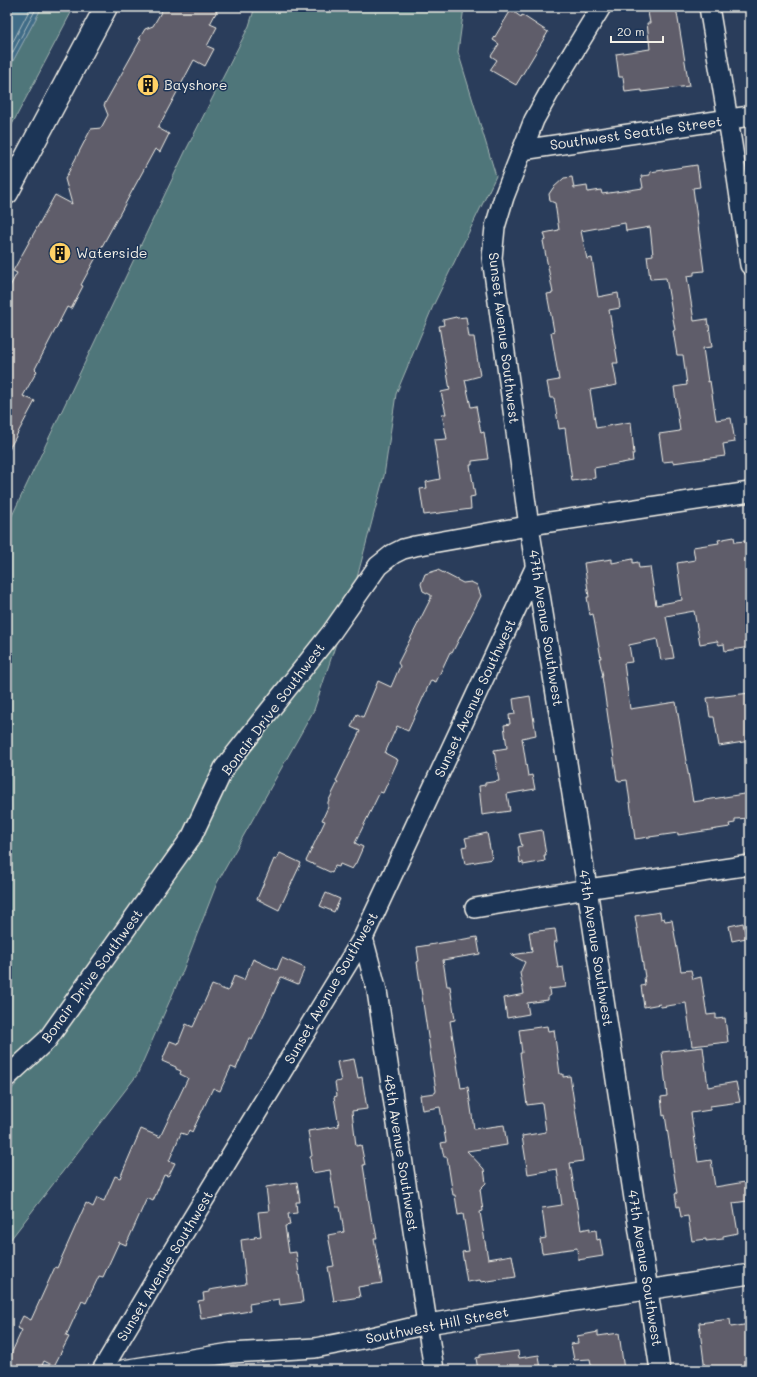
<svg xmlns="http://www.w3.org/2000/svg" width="757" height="1377" font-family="Mali,sans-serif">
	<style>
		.green { fill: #4f767a; stroke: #a2b4b1 }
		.water { fill: #416c87; stroke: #89a1ae }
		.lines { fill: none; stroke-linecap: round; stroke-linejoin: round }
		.shore { stroke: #acbcc1; stroke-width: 1 }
		.building { fill: #5f5d6a; stroke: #f4f1e8 }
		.minor-casing { stroke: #f4f1e8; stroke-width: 22 }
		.major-casing { stroke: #f4f1e8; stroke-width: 25 }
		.minor { stroke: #1d3557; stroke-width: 19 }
		.major { stroke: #1d3557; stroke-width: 22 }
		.labels { text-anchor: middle; stroke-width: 3; stroke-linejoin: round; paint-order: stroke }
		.poi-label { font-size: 14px; fill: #f4f1e8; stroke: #1d3557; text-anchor: start }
		.street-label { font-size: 14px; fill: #f4f1e8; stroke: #1d3557 }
	</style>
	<rect width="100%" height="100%" fill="#2a3d5b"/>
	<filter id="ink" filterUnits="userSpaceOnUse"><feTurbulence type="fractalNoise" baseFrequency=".025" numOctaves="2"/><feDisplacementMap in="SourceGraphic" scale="8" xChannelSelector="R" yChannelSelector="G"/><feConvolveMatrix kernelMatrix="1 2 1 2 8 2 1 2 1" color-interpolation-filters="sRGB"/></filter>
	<g filter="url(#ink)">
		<g class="green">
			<path d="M42 7H74L7 134V72Z"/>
			<path d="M255 7H464L458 52 496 176 433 306 396 394 384 476 354 589 314 710 217 883 182 973 137 1075 7 1244V1095L26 1072 7 1073V526L185 152 249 26Z"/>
		</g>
		<path class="water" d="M7 7H42L7 72Z"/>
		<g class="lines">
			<g class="shore">
				<path d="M7 53 31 7"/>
				<path d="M7 63 37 7"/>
			</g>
		</g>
		<g class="building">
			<path d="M164 7H219L210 24 217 27 207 46 214 49 205 66 194 60 158 128 169 134 160 152 155 149 81 285 83 286 71 309 67 307 35 369 37 371 23 396 35 401 7 453V292L17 273 13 271 55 195 72 204 65 179 91 129 101 128 108 115 104 105 141 39H139L145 29 153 26Z"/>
			<path d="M647 7H676L689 86 642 92V90L625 92 623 77H619L616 54 650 49 647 23H650Z"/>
			<path d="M511 10 521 17 522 15 548 32 516 85 490 70 497 60 491 56 499 44 493 40Z"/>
			<path d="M697 165 700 187 693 188 704 271 694 272V275L687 276 694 321 707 319 708 325H709L712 347 703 348 708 382 710 381 716 420 731 418 735 442 723 444 725 456 673 463V461L663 462 659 434 680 431 674 387 687 385 683 355H677L673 331 675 330 666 278 650 279 647 256 653 255 650 227 626 231 625 223 581 231 587 259 592 258 598 297 618 293 620 308 609 310 618 363H613L617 385 590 390 596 428 631 422 634 454H632L633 461 594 468 595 478 572 481 565 428 559 429 554 398H550L547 382 559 380 551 332 554 331 547 294 553 293 543 241 546 240 544 233 559 230 555 203 550 201 549 194 553 188 564 178 572 177 574 188 587 186 588 192 601 190 602 194 643 188 641 176 650 175V172Z"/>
			<path d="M456 317 457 318 466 317 469 337H474L480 376 465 380 471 407 476 406 481 433 484 432 488 459 472 461V465H470L475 496 470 497 471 509 424 515 420 489 427 488 426 482 440 479 434 440 447 439 442 414H446L441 392 450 390 439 326 444 325 443 320Z"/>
			<path d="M734 537 735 542 745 541 750 577V647L725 651 724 644 719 645 717 641 700 644 694 611 666 616 674 658 661 660 657 639 629 645 632 662 624 663 630 709 676 702 693 802 750 793V818L735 819V823L729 824 730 827 678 835V833L635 839 627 780 619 781V780H617L602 676H603L599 658H601L593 614 590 615 587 597H589L584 563 612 559V563L633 559V563L638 562 639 568 650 567 656 605 682 600 677 563 695 560 693 547 719 543 718 540Z"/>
			<path d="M438 570 463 583 471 582 477 585 481 596 452 653 450 652 436 682 431 680 408 731 397 726 385 753 398 760 383 793 380 792 355 843 363 847 356 863 352 869 340 864 339 867 335 866 332 873 306 861 325 821 322 820 328 807V802L338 782 336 781 360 731 351 727 357 714 363 717 378 681 391 687 400 666 398 663 431 598V595L423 591 421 584 425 574Z"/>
			<path d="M750 693V741L719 746 714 717H710L707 698Z"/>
			<path d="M530 696 536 735 522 738 528 776 532 775 535 789 507 794 510 811 482 815 479 786 485 785V783L499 781 494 750 507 748 504 725 510 724 509 715 515 714 513 699Z"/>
			<path d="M542 830 546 855H544L545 861 523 865V862L520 863 518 847 522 846 519 834Z"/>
			<path d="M487 833 492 859 465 864 462 847 467 846 465 838Z"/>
			<path d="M280 853 301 863 279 910 257 899 274 859 276 860Z"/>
			<path d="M326 893 340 899 334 912 320 906Z"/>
			<path d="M660 912 661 919 664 918 665 921 672 920 681 971 691 970 693 979 701 977 707 1015 716 1014V1019L725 1018 728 1042 692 1046 686 1003 661 1007 660 1004 644 1007 641 986 645 985 644 977H645L635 916Z"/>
			<path d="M743 923 746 938 732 941 729 926Z"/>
			<path d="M555 929 557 942H554L558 968 563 967 566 987 549 989 550 996H548V1000L527 1003 529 1014 507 1018 504 998 524 994 520 973 525 962 511 955 532 952 529 932Z"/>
			<path d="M477 937 480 954 443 960 447 986H450L455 1020 450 1021 461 1088 468 1087 474 1129 504 1125 507 1145 467 1151 484 1169 486 1183 480 1189 483 1211 480 1212 488 1259 512 1255 516 1277 481 1282 480 1280 467 1282 462 1252 469 1251 463 1214 458 1215 455 1195H453L447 1157H444L441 1143 446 1142 440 1107 422 1110 420 1095 435 1093 436 1091 417 962 419 961 417 947Z"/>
			<path d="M282 958 305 968 298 984 281 977 252 1040 249 1038 236 1069 231 1067 220 1091 213 1088 192 1132 189 1130 187 1135 181 1133 169 1161 175 1163 169 1175 168 1176 164 1175 153 1201 147 1198 126 1245 119 1242 103 1277 99 1276 86 1303 82 1301 66 1336 69 1337 54 1366 44 1361 40 1370H7V1363L22 1330 17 1328 23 1316 31 1320 55 1267 57 1268 86 1203 93 1207 97 1198 104 1201 115 1176 120 1178 141 1129 160 1137 188 1078 180 1074 181 1071 176 1069V1067L162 1061 170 1041 178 1044 186 1024 193 1027 212 985 228 991 234 976 244 980 253 959 277 970Z"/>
			<path d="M547 1026 548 1031 554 1030 560 1074H563V1077L570 1076 583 1161 570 1163 581 1230 590 1228V1231L596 1230 597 1240 600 1239 603 1256 578 1260 577 1248 542 1253 540 1239 546 1238 542 1208 562 1205 557 1169 528 1174 522 1136 546 1132 542 1103 527 1105 520 1053H522L519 1030Z"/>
			<path d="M703 1047 708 1087 736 1082 740 1102 710 1106V1110L691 1113 698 1162 711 1160 715 1187 745 1182 748 1201 733 1203 738 1233 723 1236V1239L706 1241V1239L692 1241 688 1216 681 1217 679 1206 677 1207 675 1194 677 1193 665 1115 663 1116 661 1097 667 1096 662 1052Z"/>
			<path d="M354 1059 358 1078 362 1077 367 1109 352 1111 356 1146 361 1145 365 1165H363L372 1223H374L377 1238H374L382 1283 358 1287 360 1297 334 1301 328 1267 334 1266 328 1235 344 1232 340 1207H336L330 1170 312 1173 310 1157 312 1156 308 1131 339 1126 334 1097 337 1096 335 1082 341 1081 337 1062Z"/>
			<path d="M297 1182 300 1202H296L297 1213 288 1214 290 1225 285 1226 289 1253 296 1252 303 1302 280 1305 279 1299 249 1304 250 1311 201 1319 198 1301 204 1300 203 1293 209 1292V1290L246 1284 241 1240 255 1238 254 1237 261 1236 258 1212 269 1211 266 1187Z"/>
			<path d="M730 1319 731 1327 750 1324V1366L723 1370H705L699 1323Z"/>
			<path d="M598 1332V1336L619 1333 624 1370H592L590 1359 574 1360 571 1344 578 1343 577 1336Z"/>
			<path d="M518 1351 519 1358 539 1355 541 1370H478L476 1358 480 1357V1355L493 1353 494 1354Z"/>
		</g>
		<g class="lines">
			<g class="minor-casing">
				<g id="minor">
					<path d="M601 7 555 82 534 120 504 197 495 227 492 258 529 526 585 875 660 1370"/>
					<path d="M709 7 732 144 750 265"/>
					<path d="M522 150 750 116"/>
					<path d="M475 908 587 889 750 865"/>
					<path d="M363 938 377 991 434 1370"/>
					<path d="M7 1077 47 1040 192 836 224 768 331 633 378 566 393 554 403 549 415 546 550 522 750 492"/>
					<path d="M102 1370 166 1262 363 938 536 566"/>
					<path d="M123 1370 231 1353 315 1348 367 1338 427 1324 750 1274"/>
				</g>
			</g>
			<g class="major-casing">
				<path id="major" d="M7 193 106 7"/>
			</g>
			<use href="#minor" class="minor"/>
			<use href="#major" class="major"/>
		</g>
	</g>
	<defs>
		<g id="building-disc" transform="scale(1.15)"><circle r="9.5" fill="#ffd166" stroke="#1d3557"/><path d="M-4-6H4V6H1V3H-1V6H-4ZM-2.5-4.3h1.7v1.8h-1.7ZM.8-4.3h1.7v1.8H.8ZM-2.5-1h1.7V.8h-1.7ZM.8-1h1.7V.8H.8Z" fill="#111"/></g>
	</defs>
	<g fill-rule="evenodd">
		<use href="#building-disc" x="148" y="85"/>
		<use href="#building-disc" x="60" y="253"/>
	</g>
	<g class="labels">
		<g class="poi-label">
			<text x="164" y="90">Bayshore</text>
			<text x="76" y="258">Waterside</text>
		</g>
		<g class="street-label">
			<text transform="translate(636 133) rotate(-8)" y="5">Southwest Seattle Street</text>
			<text transform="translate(504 338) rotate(83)" y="5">Sunset Avenue Southwest</text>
			<text transform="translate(546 628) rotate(81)" y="5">47th Avenue Southwest</text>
			<text transform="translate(475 698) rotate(-65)" y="5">Sunset Avenue Southwest</text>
			<text transform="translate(273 709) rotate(-53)" y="5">Bonair Drive Southwest</text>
			<text transform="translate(596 948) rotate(81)" y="5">47th Avenue Southwest</text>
			<text transform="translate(92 976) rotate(-54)" y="5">Bonair Drive Southwest</text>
			<text transform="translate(331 988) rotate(-60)" y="5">Sunset Avenue Southwest</text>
			<text transform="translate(401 1153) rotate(81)" y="5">48th Avenue Southwest</text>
			<text transform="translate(165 1266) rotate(-59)" y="5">Sunset Avenue Southwest</text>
			<text transform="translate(645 1268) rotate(81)" y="5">47th Avenue Southwest</text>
			<text transform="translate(437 1325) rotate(-11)" y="5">Southwest Hill Street</text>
		</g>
	</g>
	<rect width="757" height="1377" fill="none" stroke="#1d3557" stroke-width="24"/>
	<rect x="12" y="12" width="733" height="1353" fill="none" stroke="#f4f1e8" stroke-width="1.5" filter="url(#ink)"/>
	<path d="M611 36v6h52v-6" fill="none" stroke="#f4f1e8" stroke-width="2"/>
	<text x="617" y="36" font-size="12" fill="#f4f1e8" stroke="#1d3557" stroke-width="3" paint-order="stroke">20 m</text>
</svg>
